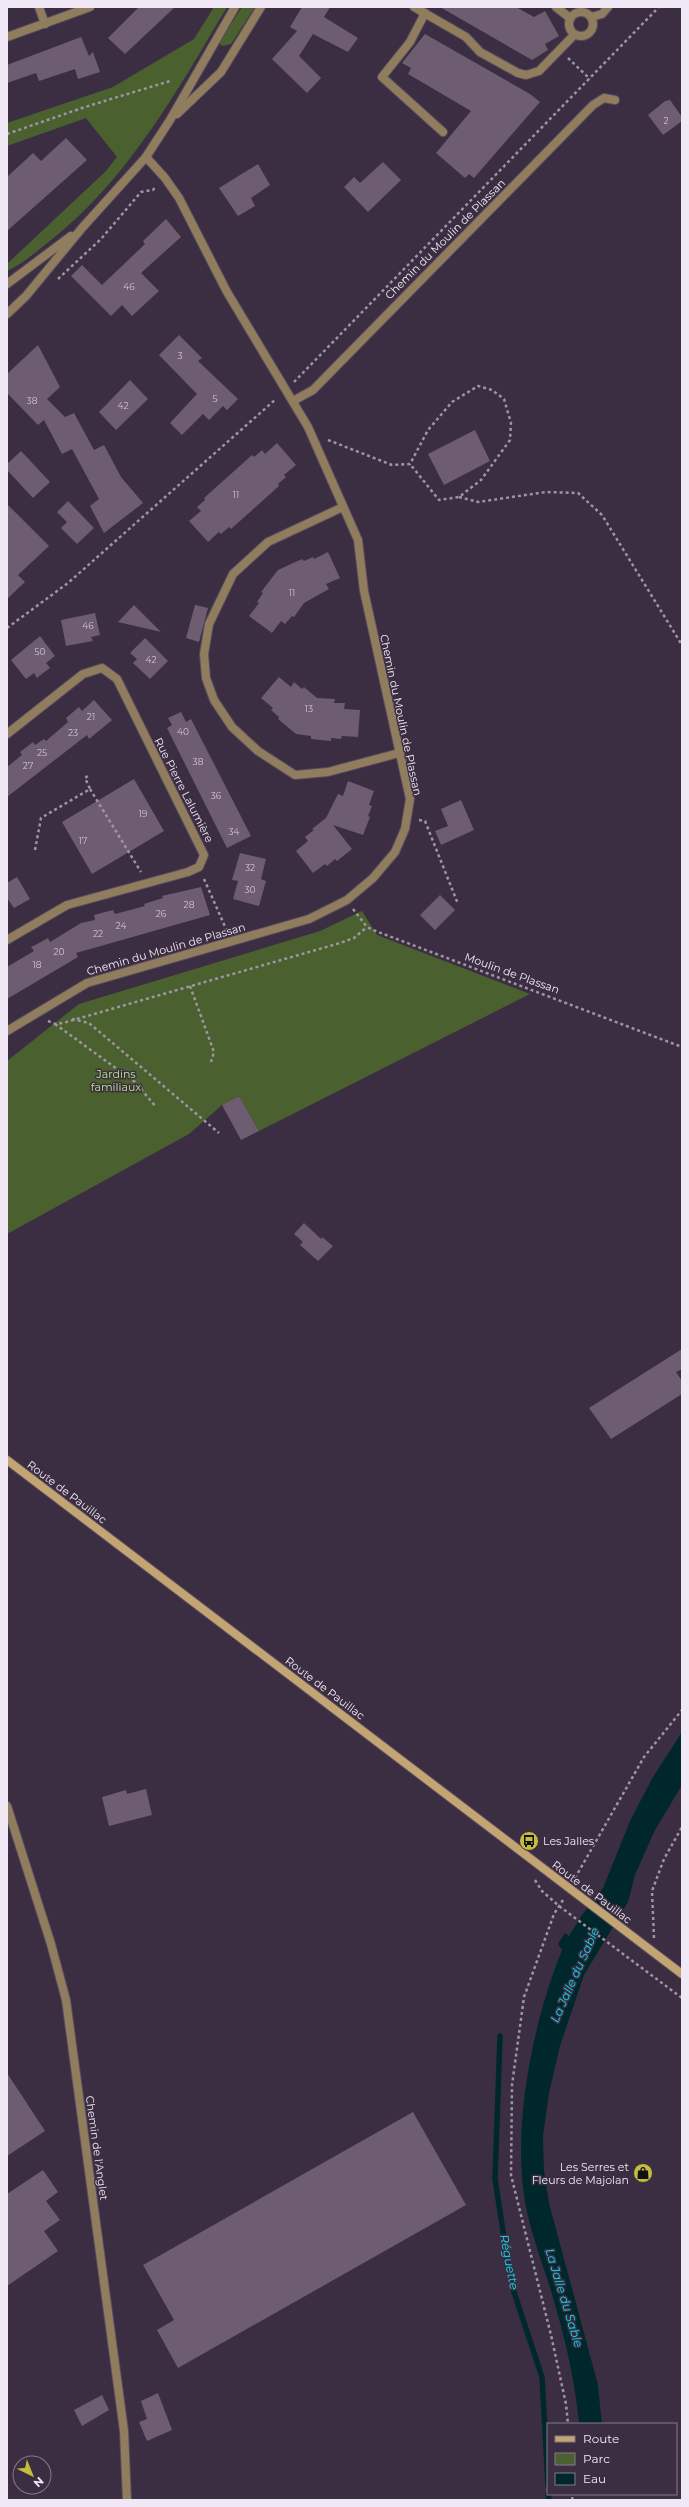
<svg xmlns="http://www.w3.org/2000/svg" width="689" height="2507" font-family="Montserrat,sans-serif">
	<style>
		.green { fill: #4a612f }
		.water { fill: #00282c }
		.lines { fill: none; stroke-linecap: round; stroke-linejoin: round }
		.stream { stroke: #00282c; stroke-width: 5.5 }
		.building { fill: #6e5c71 }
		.service-casing { stroke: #594c5f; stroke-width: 10 }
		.minor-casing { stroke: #594c5f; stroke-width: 10 }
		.tertiary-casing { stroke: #594c5f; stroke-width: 10 }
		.secondary-casing { stroke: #594c5f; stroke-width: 10 }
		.path { stroke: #9f94a4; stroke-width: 2.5; stroke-dasharray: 3 3; stroke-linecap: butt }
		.service { stroke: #907d5e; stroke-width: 8 }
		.minor { stroke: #907d5e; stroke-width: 8 }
		.tertiary { stroke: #907d5e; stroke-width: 8 }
		.secondary { stroke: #c3a574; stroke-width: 8 }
		.labels { text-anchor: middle; stroke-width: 3; stroke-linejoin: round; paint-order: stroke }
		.number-label { font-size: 9px; fill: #d0c5d4 }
		.street-label { font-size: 11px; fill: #f1e8f5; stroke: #3c2e42 }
		.park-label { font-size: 11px; fill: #bbeb85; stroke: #3c2e42 }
		.poi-label { font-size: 11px; fill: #f1e8f5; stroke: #3c2e42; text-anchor: start }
		.water-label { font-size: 12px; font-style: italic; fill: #06dcef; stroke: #3c2e42 }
	</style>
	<rect width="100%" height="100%" fill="#3c2e42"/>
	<g class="green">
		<path d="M214 7H227C177 91 129 178 51 240 37 251 24 263 7 271V264L106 171 117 157 86 118 7 146V123L113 87 194 39Z"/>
		<path d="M242 7H255L231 44 222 46 219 43Z"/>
		<path d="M362 911 377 935 530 994 259 1131 239 1096 222 1105 189 1134 7 1234V1061L79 1004 320 931Z"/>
	</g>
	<path class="water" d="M682 1732V1785L655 1830 635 1875 628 1902 584 1975 560 2046 549 2093 543 2136 544 2170 549 2203 598 2385 602 2424H579C575 2379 564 2334 551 2291 543 2265 533 2239 527 2212 510 2133 532 2024 562 1950L558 1944 565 1933 569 1936 582 1915 603 1888 630 1821 653 1777Z"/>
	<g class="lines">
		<g class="stream">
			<path d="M500 2036 495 2179 511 2283 542 2377 548 2485"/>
			<path d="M548 2494 549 2500"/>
		</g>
	</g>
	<g class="building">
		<path d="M139 7H175L125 54 108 38Z"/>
		<path d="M302 7H330L324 17 358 38 348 52 313 34 299 56 321 78 307 93 272 59 297 31 290 27Z"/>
		<path d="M440 7H516L534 17 545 11 559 36 545 44 548 50 532 60Z"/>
		<path d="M425 34 530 94 540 102 474 178 469 174 465 178 436 153 471 111 408 74 411 68 402 63Z"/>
		<path d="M81 37 89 56 93 52 100 72 78 79 75 69 39 81 36 73 7 83V65Z"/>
		<path d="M670 100 682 117V121L663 135 648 115 665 101Z"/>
		<path d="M66 138 87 160 7 231V177L33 153 41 161Z"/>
		<path d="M383 162 401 180 368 212 344 187 354 177 360 183Z"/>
		<path d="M258 164 270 185 251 198 255 206 238 216 219 188Z"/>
		<path d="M166 219 181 237 141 273 159 291 132 316 122 305 111 316 71 276 82 265 102 285 145 244 143 241Z"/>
		<path d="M179 335 202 358 198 361 238 399 227 410 223 406 209 420 203 414 182 435 170 423 197 394 159 355Z"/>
		<path d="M38 345 60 387 47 399 65 417 74 413 94 450 104 445 121 477 143 503 104 533 90 506 99 499 72 449 62 454 44 420 38 425 7 393V374Z"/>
		<path d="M130 380 148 399 116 430 99 412Z"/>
		<path d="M475 430 490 461 444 485 428 454Z"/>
		<path d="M277 443 296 465 284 475 286 477 278 484 279 486 231 529 229 527 221 534 219 532 208 542 189 521 201 511 197 507 205 500 204 498 252 455 254 457 262 450 265 454Z"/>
		<path d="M21 451 50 482 33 498 7 470V464Z"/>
		<path d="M68 501 94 528 77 544 61 528 67 522 57 512Z"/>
		<path d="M7 504 49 546 18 575 25 582 7 599Z"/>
		<path d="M328 552 340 578 326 584 329 589 304 603 294 617 292 616 285 624 281 621 272 633 249 616 259 603 257 602 263 593 261 592 278 570 302 559 304 561 313 557 314 559Z"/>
		<path d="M134 605 161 632 118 622Z"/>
		<path d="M195 605 208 608 199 642 186 638Z"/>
		<path d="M95 613 100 635 91 637 93 641 66 646 61 620Z"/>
		<path d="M40 636 55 656 46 663 50 668 43 673 37 678 34 673 26 679 11 660Z"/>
		<path d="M145 638 168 661 150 679 133 663 137 659 130 653Z"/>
		<path d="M279 677 291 687 294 682 302 689 304 687 317 698 335 699 334 703H345L344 709 360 710 358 737 342 736 341 739 331 738V741L311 739V736L296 734 278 719 279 717 271 710 273 708 261 698Z"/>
		<path d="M94 700 112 720 89 739 87 735 7 797V767L22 755 20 752 33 742 35 745 44 739 46 741 68 722 66 718 79 707 82 711Z"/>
		<path d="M181 712 186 722 191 719 251 836 227 848 167 728 172 725 168 718Z"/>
		<path d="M134 779 164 831 92 874 62 822Z"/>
		<path d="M348 781 374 791 369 805 372 806 368 816 370 817 363 835 333 825 352 849 337 861 335 859 327 866 325 864 313 873 296 851 308 841 305 837 314 830 312 829 326 818 338 794 343 796Z"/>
		<path d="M461 800 474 830 441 845 435 831 448 826 441 809Z"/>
		<path d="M240 853 266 859 261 879 266 881 259 906 233 899 238 881 232 880Z"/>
		<path d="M17 877 30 899 14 908 7 898V883Z"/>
		<path d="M201 887 210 915 76 953 78 957 7 999V967L34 951 31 947 39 943 48 938 50 942 81 923 95 920 94 915 113 910 115 914 145 906 144 904 163 898 162 896Z"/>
		<path d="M440 895 455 910 435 930 420 915Z"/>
		<path d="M239 1096 259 1131 241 1140 222 1105Z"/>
		<path d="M304 1223 321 1239 322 1237 333 1246 318 1261 300 1245 303 1242 294 1234Z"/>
		<path d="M682 1349V1369L676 1372 682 1381V1394L611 1439 589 1408Z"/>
		<path d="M146 1789 152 1815 109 1826 102 1797 126 1790 127 1794Z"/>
		<path d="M7 2073 45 2131 7 2156Z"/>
		<path d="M413 2112 466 2205 178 2368 157 2330 174 2320 143 2265Z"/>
		<path d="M43 2170 58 2192 46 2201 60 2220 44 2231 58 2251 7 2286V2194Z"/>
		<path d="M158 2393 172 2430 147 2441 139 2422 147 2419 141 2401Z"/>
		<path d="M102 2395 109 2410 82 2426 74 2410Z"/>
	</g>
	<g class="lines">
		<g class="service-casing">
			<g id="service">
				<path d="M556 7 570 18"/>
				<path d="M425 13 410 42 382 77 443 132"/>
				<path d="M343 507 268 542 233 574 209 624 204 654 206 678 214 700 232 727 258 751 295 775 328 772 399 753"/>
			</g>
		</g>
		<g class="minor-casing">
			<g id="minor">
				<path d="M39 7 45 24"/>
				<path d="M414 7 466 37 480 52 518 73 526 75 539 71 574 35"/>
				<circle cx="581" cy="24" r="12"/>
				<path d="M591 17 602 14 608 7"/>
				<path d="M7 37 90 7"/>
				<path d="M293 401 313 390 593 105 604 98 615 100"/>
				<path d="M7 734 83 674 102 668 117 679 204 855 199 867 188 872 67 905 7 940"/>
				<path d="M7 1031 87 983 309 919 347 900 373 878 395 852 405 829 410 799 364 591 358 540 308 427 227 292 179 198 165 178 146 157"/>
				<path d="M7 1806 51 1944 66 2000 124 2431 127 2500"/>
			</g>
		</g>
		<g class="tertiary-casing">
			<g id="tertiary">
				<path d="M177 114 221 72 261 7"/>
				<path d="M7 284 71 236"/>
				<path d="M7 314 26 296 82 228 146 157 170 120 235 7"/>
			</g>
		</g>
		<g class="secondary-casing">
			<path id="secondary" d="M7 1460 682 1974"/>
		</g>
		<g class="path">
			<path d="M568 58 590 79"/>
			<path d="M7 134 85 107 170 81"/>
			<path d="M58 279 101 239 141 192 153 190 156 186"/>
			<path d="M294 382 659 7"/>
			<path d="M328 440 392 465 410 464 428 430 452 402 478 386 492 390 504 399 511 423 510 440 481 480 459 497 439 500 410 464"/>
			<path d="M459 497 478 502 546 492 578 493 602 515 682 645"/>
			<path d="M7 628 68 583 276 399"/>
			<path d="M90 789 141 872"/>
			<path d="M419 820 425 821 458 904"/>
			<path d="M35 850 41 818 90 789 85 778 89 775"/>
			<path d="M204 879 227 931"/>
			<path d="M353 909 367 927 373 930 682 1047"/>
			<path d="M190 986 214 1052 211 1062"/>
			<path d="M72 1019 89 1023 219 1133"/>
			<path d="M48 1021 55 1024 63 1023 340 943 354 938 367 927"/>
			<path d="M55 1024 135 1082 156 1107"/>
			<path d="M575 1878 644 1757 682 1710"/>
			<path d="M535 1880 542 1891 559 1906 682 1998"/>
			<path d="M563 1900 554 1914 524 1997 512 2085 511 2175 551 2335 566 2404 568 2424"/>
			<path d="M654 1938 652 1891 664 1859 682 1827"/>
			<path d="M572 2500 573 2494"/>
		</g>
		<use href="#service" class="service"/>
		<use href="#minor" class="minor"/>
		<use href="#tertiary" class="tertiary"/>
		<use href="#secondary" class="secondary"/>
	</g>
	<defs>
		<g id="bus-disc" transform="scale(1)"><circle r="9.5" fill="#c5bc3d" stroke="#3c2e42"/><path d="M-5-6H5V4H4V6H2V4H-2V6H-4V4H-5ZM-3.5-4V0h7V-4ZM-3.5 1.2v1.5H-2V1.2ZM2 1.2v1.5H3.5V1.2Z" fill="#111"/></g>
		<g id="shop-disc" transform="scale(1)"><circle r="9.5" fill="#c5bc3d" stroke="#3c2e42"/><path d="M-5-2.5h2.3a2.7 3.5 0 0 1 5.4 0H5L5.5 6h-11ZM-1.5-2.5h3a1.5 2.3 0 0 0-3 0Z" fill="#111"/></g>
	</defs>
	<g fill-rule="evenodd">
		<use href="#bus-disc" x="529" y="1841"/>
		<use href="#shop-disc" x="643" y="2173"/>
	</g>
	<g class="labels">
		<g class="number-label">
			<text x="666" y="124">2</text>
			<text x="129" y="290">46</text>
			<text x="180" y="359">3</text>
			<text x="215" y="402">5</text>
			<text x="32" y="404">38</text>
			<text x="123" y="409">42</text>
			<text x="236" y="498">11</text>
			<text x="292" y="596">11</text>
			<text x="88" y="629">46</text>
			<text x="40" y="655">50</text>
			<text x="151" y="663">42</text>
			<text x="309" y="712">13</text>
			<text x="91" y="720">21</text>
			<text x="183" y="735">40</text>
			<text x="73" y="736">23</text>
			<text x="42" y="756">25</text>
			<text x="198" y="765">38</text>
			<text x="28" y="769">27</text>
			<text x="216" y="799">36</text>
			<text x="143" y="817">19</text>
			<text x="234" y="835">34</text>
			<text x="83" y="844">17</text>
			<text x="250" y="871">32</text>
			<text x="250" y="893">30</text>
			<text x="189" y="908">28</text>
			<text x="161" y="917">26</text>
			<text x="121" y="929">24</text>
			<text x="98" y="937">22</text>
			<text x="59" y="955">20</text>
			<text x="37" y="968">18</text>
		</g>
		<g class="street-label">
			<text transform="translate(445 239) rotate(-45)" y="4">Chemin du Moulin de Plassan</text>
			<text transform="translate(401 715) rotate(78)" y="4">Chemin du Moulin de Plassan</text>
			<text transform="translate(184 790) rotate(63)" y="4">Rue Pierre Lalumière</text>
			<text transform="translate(166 949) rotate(-16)" y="4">Chemin du Moulin de Plassan</text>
			<text transform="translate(512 973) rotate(20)" y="4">Moulin de Plassan</text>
			<text transform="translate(67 1492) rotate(37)" y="4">Route de Pauillac</text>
			<text transform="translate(325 1688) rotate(37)" y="4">Route de Pauillac</text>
			<text transform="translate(592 1892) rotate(37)" y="4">Route de Pauillac</text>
			<text transform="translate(97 2148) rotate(82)" y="4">Chemin de l'Anglet</text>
		</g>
		<g class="park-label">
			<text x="116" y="1078">Jardins<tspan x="116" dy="13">familiaux</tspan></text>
		</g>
		<g class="poi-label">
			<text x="543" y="1845">Les Jalles</text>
			<text x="629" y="2171" text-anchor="end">Les Serres et<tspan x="629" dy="13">Fleurs de Majolan</tspan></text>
		</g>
		<g class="water-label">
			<text transform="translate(575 1975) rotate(-66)" y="4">La Jalle du Sable</text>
			<text transform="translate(509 2262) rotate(79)" y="4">Réguette</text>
			<text transform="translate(564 2298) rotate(73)" y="4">La Jalle du Sable</text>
		</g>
	</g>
	<rect width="689" height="2507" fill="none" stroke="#f1e8f5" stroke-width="16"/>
	<rect x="547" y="2423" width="130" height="72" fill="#3c2e42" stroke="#84788a"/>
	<rect x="555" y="2436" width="20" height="6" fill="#c3a574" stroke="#84788a"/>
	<text x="583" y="2443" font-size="12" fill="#f1e8f5">Route</text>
	<rect x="555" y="2453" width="20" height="12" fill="#4a612f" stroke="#84788a"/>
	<text x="583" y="2463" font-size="12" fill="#f1e8f5">Parc</text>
	<rect x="555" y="2473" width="20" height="12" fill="#00282c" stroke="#84788a"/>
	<text x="583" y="2483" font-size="12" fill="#f1e8f5">Eau</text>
	<g transform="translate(32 2475) rotate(137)"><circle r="19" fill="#3c2e42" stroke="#84788a"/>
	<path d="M0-3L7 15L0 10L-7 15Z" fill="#c5bc3d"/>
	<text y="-6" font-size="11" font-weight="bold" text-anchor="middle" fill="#f1e8f5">N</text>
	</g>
</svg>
